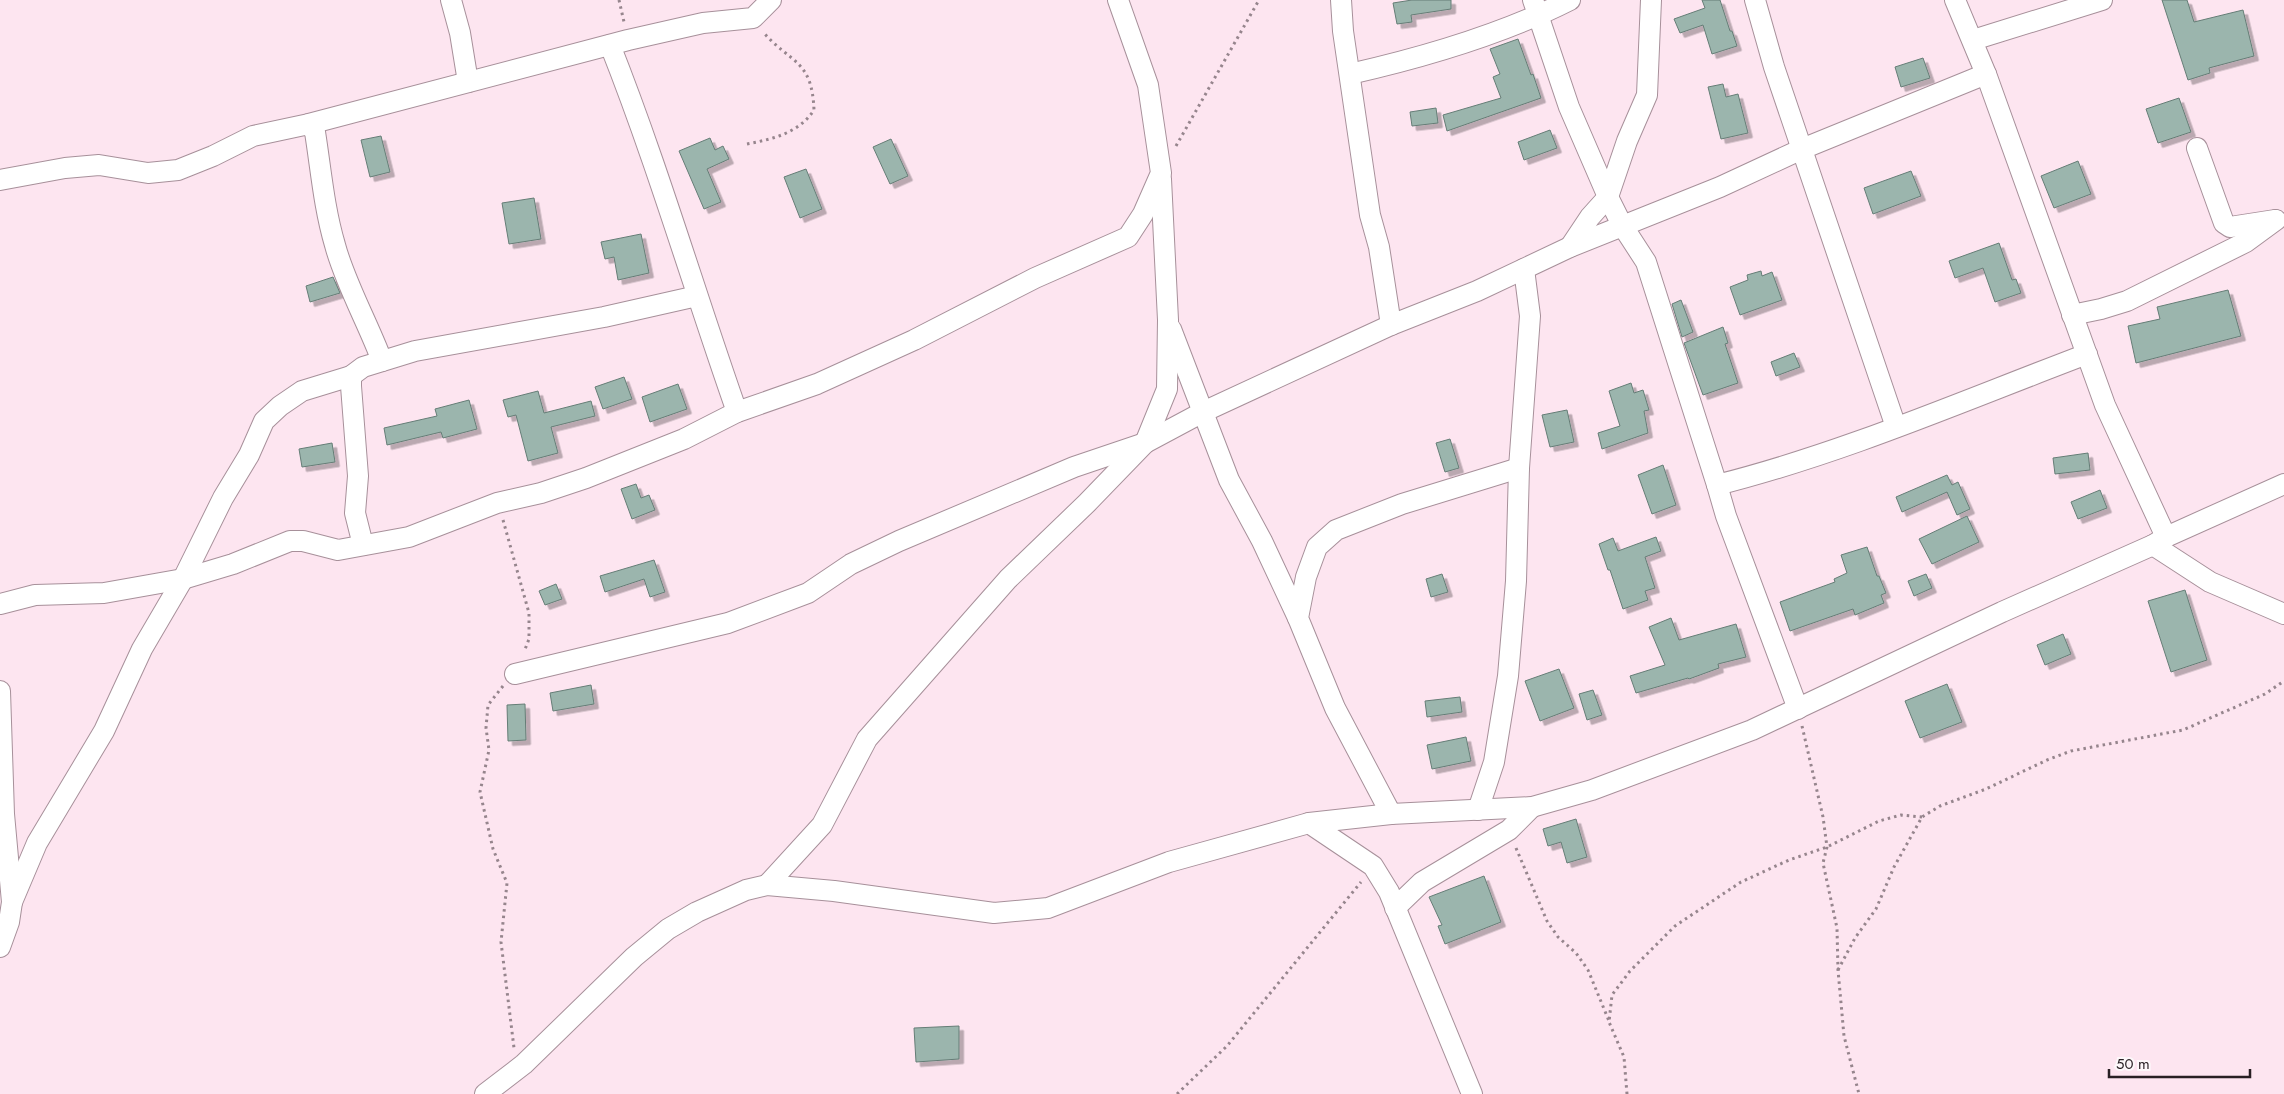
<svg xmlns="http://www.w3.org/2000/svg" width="2284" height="1094" font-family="Jost,sans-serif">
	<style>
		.building { fill: #9bb5ad; stroke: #657d76; filter: url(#shadow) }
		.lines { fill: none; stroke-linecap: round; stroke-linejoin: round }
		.minor-casing { stroke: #a7909a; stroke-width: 22 }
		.path { stroke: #96858d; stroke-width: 3; stroke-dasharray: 2.5 4; stroke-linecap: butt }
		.minor { stroke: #fff; stroke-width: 20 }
	</style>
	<defs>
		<filter id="shadow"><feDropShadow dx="4.5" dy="4.5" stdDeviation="0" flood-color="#0004"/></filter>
	</defs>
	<rect width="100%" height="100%" fill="#fde5f0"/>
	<g class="building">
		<path d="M1412 0H1451V9L1411 15 1412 22 1397 24 1393 3Z"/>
		<path d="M1702 0H1720L1730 31H1732L1737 46 1712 54 1703 25 1680 33 1674 19 1705 8Z"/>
		<path d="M2162 0H2187L2194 22 2243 10 2254 56 2209 68 2210 73 2188 80Z"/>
		<path d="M1518 39 1531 75 1533 74 1541 98 1447 131 1443 115 1501 98 1493 77 1500 74 1490 49Z"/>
		<path d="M1923 58 1930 78 1901 87 1895 67Z"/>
		<path d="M1723 84 1726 97 1738 94 1748 133 1721 139 1708 87Z"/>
		<path d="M2179 98 2191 132 2158 143 2146 109Z"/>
		<path d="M1436 108 1438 123 1412 126 1410 112Z"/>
		<path d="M1550 130 1557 148 1524 160 1518 142Z"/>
		<path d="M381 136 390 172 370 177 361 140Z"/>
		<path d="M710 138 715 150 723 146 729 159 707 169 721 202 704 209 679 151Z"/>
		<path d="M891 139 908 176 890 184 873 147Z"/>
		<path d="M2078 161 2091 194 2054 208 2041 176Z"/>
		<path d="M806 169 822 209 800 218 784 177Z"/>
		<path d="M1911 171 1921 196 1873 214 1864 188Z"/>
		<path d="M534 198 541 239 509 244 502 203Z"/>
		<path d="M641 234 649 273 618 280 614 257 605 259 601 242Z"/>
		<path d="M1999 243 2012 280 2016 279 2021 293 1995 302 1983 268 1955 278 1949 261Z"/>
		<path d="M1761 271 1762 276 1772 272 1782 300 1740 315 1730 287 1748 280 1747 275Z"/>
		<path d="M333 277 340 293 310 302 306 286Z"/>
		<path d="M2228 290 2241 336 2136 363 2128 326 2160 319 2157 307Z"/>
		<path d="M1681 300 1693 332 1682 337 1672 304Z"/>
		<path d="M1723 327 1728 343 1725 344 1738 383 1703 395 1684 343Z"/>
		<path d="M1794 353 1800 367 1776 376 1771 362Z"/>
		<path d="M624 377 632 399 603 409 595 387Z"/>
		<path d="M1631 383 1634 393 1643 390 1649 410 1644 411 1648 433 1602 449 1598 433 1620 426 1609 391Z"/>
		<path d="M678 384 687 409 650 422 642 397Z"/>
		<path d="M538 391 544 413 591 401 595 416 551 427 558 453 528 461 516 415 508 417 503 400Z"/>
		<path d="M469 400 477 429 443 438 441 432 387 445 384 428 437 416 435 409Z"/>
		<path d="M1567 410 1574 442 1550 447 1542 415Z"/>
		<path d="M1450 439 1459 468 1445 472 1436 443Z"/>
		<path d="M332 443 335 462 302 467 299 449Z"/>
		<path d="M2088 453 2090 470 2055 474 2053 458Z"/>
		<path d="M1663 465 1676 505 1652 514 1638 475Z"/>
		<path d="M1947 475 1952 485 1958 482 1970 509 1957 515 1947 492 1902 512 1896 497Z"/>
		<path d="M636 484 641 498 649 495 655 510 632 519 621 489Z"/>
		<path d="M2100 490 2107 508 2078 519 2071 502Z"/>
		<path d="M1967 516 1979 542 1932 564 1919 539Z"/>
		<path d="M1656 537 1661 551 1645 557 1655 588 1645 591 1648 600 1623 609 1610 570H1608L1599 544 1613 538 1618 551Z"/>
		<path d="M1867 547 1877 576H1879L1886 593 1881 595 1884 603 1855 615 1853 609 1790 631 1780 602 1835 582 1834 579 1847 573 1841 555Z"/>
		<path d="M654 560 665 592 650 597 644 579 605 592 600 576Z"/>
		<path d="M1442 574 1448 592 1431 597 1426 579Z"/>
		<path d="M1926 574 1932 588 1914 596 1908 581Z"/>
		<path d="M556 584 562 599 545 605 539 591Z"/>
		<path d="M2185 590 2207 660 2171 672 2148 601Z"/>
		<path d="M1671 618 1679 640 1736 624 1746 657 1718 664 1719 668 1689 679 1688 678 1636 693 1630 676 1665 665 1649 627Z"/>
		<path d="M2063 634 2071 654 2045 665 2037 645Z"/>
		<path d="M1559 669 1574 708 1540 721 1525 681Z"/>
		<path d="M1947 684 1962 722 1920 738 1905 701Z"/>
		<path d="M591 685 594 704 553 711 550 693Z"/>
		<path d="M1593 690 1602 715 1587 720 1579 694Z"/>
		<path d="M1460 697 1462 712 1427 717 1425 701Z"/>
		<path d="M525 704 526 740 508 741 507 705Z"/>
		<path d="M1466 737 1471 761 1432 769 1427 745Z"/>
		<path d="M1576 819 1587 857 1567 863 1561 842 1548 846 1543 829Z"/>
		<path d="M1484 876 1501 922 1445 944 1438 926 1442 925 1429 897Z"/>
		<path d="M959 1026V1059L916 1062 914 1028Z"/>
	</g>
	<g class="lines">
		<g class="minor-casing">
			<g id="minor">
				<path d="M451 0 460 33 468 82"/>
				<path d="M1341 0 1343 31 1370 215 1379 247 1391 325"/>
				<path d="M1533 0 1569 107 1608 197 1622 225 1646 262 1717 485C1844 453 1965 400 2087 354"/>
				<path d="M1755 0 1774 67 1896 427"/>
				<path d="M1955 0 1986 74 2105 405 2166 537"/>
				<path d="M1973 40 2102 0"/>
				<path d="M610 45C658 166 694 290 737 412"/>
				<path d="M1350 74C1425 57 1501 35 1570 0"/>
				<path d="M309 124 315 132C321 170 324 208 335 245 345 283 368 323 382 361"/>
				<path d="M2197 148 2224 223 2230 227 2275 220"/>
				<path d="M0 180 65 168 99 165 148 173 178 170 213 156 253 136 309 124 628 40 703 23 753 18 771 0"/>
				<path d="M1570 247 1590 217 1608 197 1627 141 1647 95 1651 0"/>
				<path d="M2072 315 2101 309 2127 301 2246 242 2276 220"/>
				<path d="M1171 329 1229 480 1262 541 1298 618"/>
				<path d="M1717 485 1726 516 1798 709"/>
				<path d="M363 545 355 513 358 476 351 386V376L363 367 415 351 604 317 697 296"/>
				<path d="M2153 545 2210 582 2284 614"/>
				<path d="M0 604 35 595 104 593 183 579 233 564 290 541H303L338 550 409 537 497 503 541 493 586 478 684 439 737 412 817 384 914 340 1035 278 1128 237 1143 214 1161 173 1148 85 1118 0"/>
				<path d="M515 674 728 623 808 593 851 564 899 541 1074 467 1145 443 1203 412 1391 325 1477 291 1570 247 1720 187 1802 149 1986 74"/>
				<path d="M0 691 4 814 12 902 9 922 0 947"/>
				<path d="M1478 810 1494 762 1508 676 1516 581 1519 468 1530 316 1524 269"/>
				<path d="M1391 814 1335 708 1298 618 1306 577 1317 547 1336 530 1402 504 1519 468"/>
				<path d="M1309 823 1373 866 1389 892 1472 1094"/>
				<path d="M767 885 822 825 867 739 1008 579 1087 503 1145 443 1167 389 1168 320 1161 179"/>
				<path d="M12 902 37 843 104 731 142 649 183 579 223 498 249 455 264 421 280 406 302 391 351 376"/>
				<path d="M1395 908 1422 882 1509 830 1532 807"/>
				<path d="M485 1094 524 1064 634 957 668 929 697 912 746 890 767 885 834 891 994 913 1048 908 1169 862 1309 823 1391 814 1532 807 1592 790 1752 730 2002 612 2153 545 2166 537 2284 484"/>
			</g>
		</g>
		<g class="path">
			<path d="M619 0 624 22"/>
			<path d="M747 144C773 139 799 133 814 110 812 59 791 64 763 32"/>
			<path d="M1176 146 1259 0"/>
			<path d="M503 520 529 613V639L524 652"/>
			<path d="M503 686 488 705 486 728 489 750 480 792 493 849 507 883 501 942 514 1048"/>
			<path d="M1802 726 1823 817 1827 847 1823 863 1837 928 1838 970 1844 1036 1859 1094"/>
			<path d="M1516 848 1547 921 1558 937 1576 953 1588 970 1609 1021"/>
			<path d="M1838 970 1855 938 1876 909 1894 867 1922 817 1940 806 1986 789 2047 760 2071 751 2183 730 2265 694 2284 681"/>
			<path d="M1177 1094 1227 1046 1361 882"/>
			<path d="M1627 1094 1624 1057 1609 1022 1612 995 1630 971 1675 926 1741 882 1789 860 1827 847 1879 821 1901 815 1922 817"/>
		</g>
		<use href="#minor" class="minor"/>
	</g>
	<path d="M2109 1069v8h141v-8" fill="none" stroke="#281f23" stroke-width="2.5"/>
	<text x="2116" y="1069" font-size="15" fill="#281f23" stroke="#fdf8fa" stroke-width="4" paint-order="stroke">50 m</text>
</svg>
